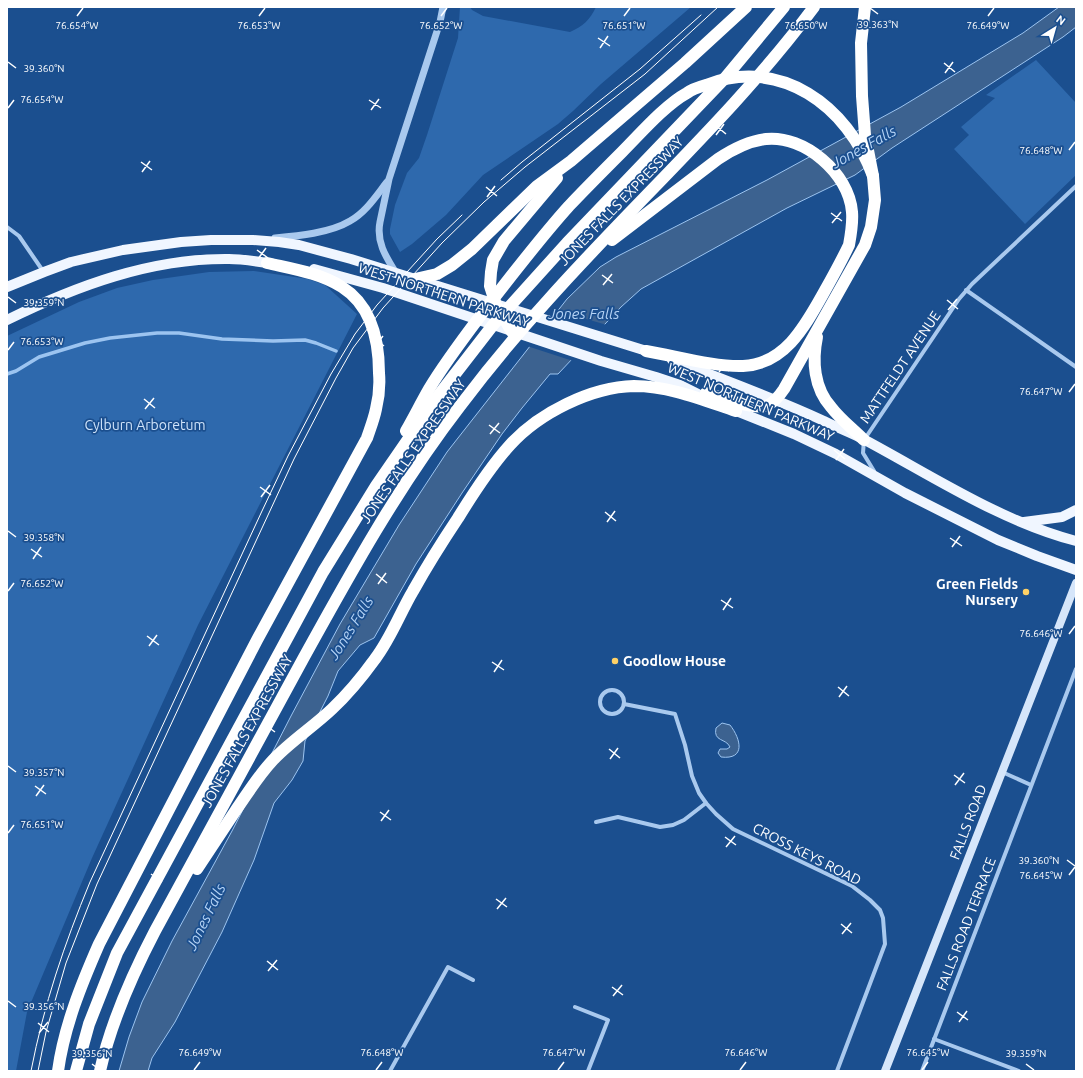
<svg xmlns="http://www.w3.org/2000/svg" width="1083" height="1078" font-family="Ubuntu,sans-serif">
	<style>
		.green { fill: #2e69ad }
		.water { fill: #3c6290; stroke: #9cc4f0 }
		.pier { fill: #1b4f8f }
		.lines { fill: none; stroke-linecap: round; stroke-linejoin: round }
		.stream { stroke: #9cc4f0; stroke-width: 3.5 }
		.minor { stroke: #a9c9ee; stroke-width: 4 }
		.tertiary { stroke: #a9c9ee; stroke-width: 7 }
		.secondary { stroke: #d6e6fa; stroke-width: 8 }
		.primary { stroke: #f0f6ff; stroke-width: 10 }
		.motorway { stroke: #fff; stroke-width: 12 }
		.tram { stroke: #fff; stroke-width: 1 }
		.ticks { fill: none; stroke: #fff; stroke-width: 1.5 }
		.poi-dot { fill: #ffd166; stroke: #1b4f8f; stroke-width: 1.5 }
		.labels { text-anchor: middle; stroke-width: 3.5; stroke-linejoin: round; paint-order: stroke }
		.street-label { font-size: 14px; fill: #fff; stroke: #1b4f8f }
		.park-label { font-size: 14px; fill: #cfe3fa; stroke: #1b4f8f }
		.poi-label { font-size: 14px; font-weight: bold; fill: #fff; stroke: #1b4f8f; text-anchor: end }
		.water-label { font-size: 15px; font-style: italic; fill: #b5d3f5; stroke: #1b4f8f }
		.ticks-label { font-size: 10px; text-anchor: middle; fill: #fff; stroke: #1b4f8f; stroke-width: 3.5; stroke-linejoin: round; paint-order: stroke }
	</style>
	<rect width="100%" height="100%" fill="#1b4f8f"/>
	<g class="green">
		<path d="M460 7H470L472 10 483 16 570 32C583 26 590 20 596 7H691L601 84 573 111 558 124 483 175 446 215 412 244 400 252 390 234V229L395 205 407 173 419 158 427 135 458 38Z"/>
		<path d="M1036 60 1076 103V175L1025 224 954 149 969 135 961 127 995 98 986 95Z"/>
		<path d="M254 271 308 279 325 285 357 314 198 625 92 858 27 1012 16 1071H7V336L79 302 117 288 153 280 209 272Z"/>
	</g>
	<g class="water">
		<path d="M1059 7H1076V27L1063 37 892 148 855 175 787 208 641 289 621 307 558 374H550L522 408 502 434 462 493 416 564 374 638 360 645 338 671 328 696 305 741 303 761 292 780 274 803 254 860 222 932 175 1022 152 1058 148 1071H119L129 1037 142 1002 172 941 232 831 291 716 340 624 399 525 447 452 567 299 600 267 616 257 767 180 901 107 1023 33Z"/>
		<path d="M722 723 730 725C741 739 746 760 721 757L718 753 720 749H727L730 747C726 738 713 742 716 728Z"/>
	</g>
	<path class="pier" d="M555 310 607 325 573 361 527 346Z"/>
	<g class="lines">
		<path class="stream" d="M7 374 16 371 39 357 85 343 110 338 157 333H179L222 339 273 341 305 340 316 343 336 351"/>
		<g class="minor">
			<path d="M7 227 19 236 43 271"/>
			<path d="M966 290 1076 367"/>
			<path d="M874 471 863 453 864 440 959 299 972 284 1076 186"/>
			<circle cx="612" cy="702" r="12"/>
			<path d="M624 704 675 714 685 745 692 776 699 793 706 803 716 814 733 829 852 886 870 900 880 910 883 918 885 944 837 1071"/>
			<path d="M1002 772 1031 785"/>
			<path d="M596 822 618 817 660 827 673 825 684 820 706 803"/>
			<path d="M575 1007 608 1020 588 1071"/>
			<path d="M934 1039 1019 1071"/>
			<path d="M390 1071 448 967 473 980"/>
			<path d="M922 1071C974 937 1024 803 1076 669"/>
		</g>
		<g class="tertiary">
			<path d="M275 238C298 236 330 233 350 221 366 212 376 196 387 182"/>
			<path d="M396 273C386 257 376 242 380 222L389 179 440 22 443 7"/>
		</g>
		<path class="secondary" d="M885 1071 1076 583"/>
		<g class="primary">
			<path d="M314 269 383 288 601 361 656 377 680 385 698 394"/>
			<path d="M7 287 44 272 71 262 123 250 181 242 211 240H253L279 242 299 245 351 259 653 353"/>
			<path d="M7 320C76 286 151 258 229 259 244 259 260 262 274 264"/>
			<path d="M672 360C723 379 774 398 824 421 838 428 852 433 865 440 934 477 1000 521 1076 541"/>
			<path d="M729 408 794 434 836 454 905 493 998 540 1037 556 1076 570"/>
			<path d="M1024 522 1062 517 1076 510"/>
		</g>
		<g class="motorway">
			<path d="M612 240 718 159C733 149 748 141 766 139 804 135 849 173 852 212 853 223 851 234 849 245 841 262 832 278 823 294 805 326 785 364 743 366 714 367 676 356 646 351"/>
			<path d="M415 279 437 274 452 265 472 249 537 186 571 161 685 63 746 7"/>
			<path d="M512 332 496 305 490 286 491 272 493 260 504 241 557 178"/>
			<path d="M817 337C812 361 814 388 831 407 840 419 853 429 864 440"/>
			<path d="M706 393C722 397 753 411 768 405 774 402 780 395 784 389L865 245 871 227 875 200 873 176 865 135 862 96 861 43 865 7"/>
			<path d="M406 431C414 417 421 403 429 389 447 359 469 331 490 303 516 270 541 237 569 206 586 188 604 170 622 152 640 134 665 105 687 93 692 89 699 87 706 85 780 56 848 106 873 176"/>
			<path d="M197 869C210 849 223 830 236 810 248 793 258 776 273 760 291 741 313 727 332 709 348 694 362 677 375 659 391 638 400 613 413 591 427 566 442 542 458 518 474 492 490 467 510 445 539 413 591 387 634 386 670 386 703 400 736 411"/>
			<path d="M58 1071C64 1027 81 985 99 944L257 640 367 438C370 429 374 419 376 409 379 397 380 385 379 373 379 340 372 306 342 287 320 273 293 269 267 263"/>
			<path d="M76 1071 89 1024 117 953 323 572 376 486 438 396 493 325 567 243 725 78 784 7"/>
			<path d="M100 1071C111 1022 132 975 155 931 204 840 254 750 303 659 351 572 399 485 460 406 488 369 517 334 548 300 636 201 735 113 814 7"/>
		</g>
		<g class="tram">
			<path d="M501 180 522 162 640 69 701 15"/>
			<path d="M31 1071C44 1004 64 945 90 882L262 511 288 456 331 374 355 334 377 305 437 239 462 215"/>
			<path d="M38 1071 46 1032 66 963 97 884 294 459 336 378 353 348 383 308 442 243 484 202 525 167 645 74 718 7"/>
		</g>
	</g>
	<path class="ticks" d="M870 8 878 14M77 16 83 8M259 16 265 8M441 16 447 8M624 16 630 8M806 16 812 8M988 16 994 8M598 38 610 46M600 48 608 36M8 62 16 68M944 63 955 72M945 73 953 62M369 100 381 108M8 108 14 100M371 110 379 99M715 125 726 134M716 135 724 124M1069 150 1075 142M141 162 152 170M142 172 150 161M486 187 497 196M487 197 495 186M831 213 842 221M832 223 841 212M257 250 268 258M258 259 266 248M602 275 613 283M603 285 612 274M8 297 16 303M947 300 958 309M948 310 957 299M373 337 384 346M374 347 383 336M8 350 14 342M718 363 729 371M719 372 728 361M1069 392 1075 384M144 399 155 408M145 409 154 398M489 425 500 433M490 434 499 423M834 450 845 459M836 460 844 449M260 487 271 495M261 497 270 485M605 512 616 521M607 522 615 511M8 531 16 537M950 538 962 546M952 547 960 536M31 549 42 557M33 559 41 547M376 574 387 583M378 584 386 573M8 591 14 583M721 600 733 608M723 610 731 598M1069 634 1075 626M147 636 159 645M149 646 157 635M492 662 504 670M494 672 502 660M838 687 849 696M839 697 847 686M264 724 275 732M265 734 273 723M609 749 620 758M610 759 618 748M8 766 16 772M954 775 965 783M955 785 964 773M35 786 46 794M36 796 44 785M380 812 391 820M381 821 389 810M8 833 14 825M725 837 736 845M726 847 735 836M1067 860 1075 866M151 874 162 882M1069 875 1075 867M152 883 161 872M496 899 507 907M497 909 506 898M841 924 852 933M842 934 851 923M267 961 278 970M268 971 277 960M612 987 623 995M613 996 622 985M8 1001 16 1007M957 1012 968 1020M959 1022 967 1011M38 1023 49 1032M39 1033 48 1022M92 1064 100 1070M1026 1064 1034 1070M194 1070 200 1062M376 1070 382 1062M558 1070 564 1062M740 1070 746 1062M922 1070 928 1062"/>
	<g class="poi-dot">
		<circle cx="1026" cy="592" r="4"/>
		<circle cx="615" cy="661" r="4"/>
	</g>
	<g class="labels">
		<g class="street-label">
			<text transform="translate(621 201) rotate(-46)" y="5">JONES FALLS EXPRESSWAY</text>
			<text transform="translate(444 295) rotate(18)" y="5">WEST NORTHERN PARKWAY</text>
			<text transform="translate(900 367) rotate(-56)" y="5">MATTFELDT AVENUE</text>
			<text transform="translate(751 402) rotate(23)" y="5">WEST NORTHERN PARKWAY</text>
			<text transform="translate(413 451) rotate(-55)" y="5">JONES FALLS EXPRESSWAY</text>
			<text transform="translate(247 731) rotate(-61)" y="5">JONES FALLS EXPRESSWAY</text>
			<text transform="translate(968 822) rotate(-69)" y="5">FALLS ROAD</text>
			<text transform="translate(807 854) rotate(27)" y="5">CROSS KEYS ROAD</text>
			<text transform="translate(966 924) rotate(-69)" y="5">FALLS ROAD TERRACE</text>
		</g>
		<g class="park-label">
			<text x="145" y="430">Cylburn Arboretum</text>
		</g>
		<g class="poi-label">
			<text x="1018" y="589">Green Fields<tspan x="1018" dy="16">Nursery</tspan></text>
			<text x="623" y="666" text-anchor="start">Goodlow House</text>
		</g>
		<g class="water-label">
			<text transform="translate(864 147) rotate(-29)" y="5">Jones Falls</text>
			<text x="584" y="319">Jones Falls</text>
			<text transform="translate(351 628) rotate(-58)" y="5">Jones Falls</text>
			<text transform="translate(206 917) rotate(-64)" y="5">Jones Falls</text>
		</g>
	</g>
	<g class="ticks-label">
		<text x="878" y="28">39.363°N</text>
		<text x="77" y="29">76.654°W</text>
		<text x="259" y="29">76.653°W</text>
		<text x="441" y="29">76.652°W</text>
		<text x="624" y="29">76.651°W</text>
		<text x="806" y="29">76.650°W</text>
		<text x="988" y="29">76.649°W</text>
		<text x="44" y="72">39.360°N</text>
		<text x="42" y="103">76.654°W</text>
		<text x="1041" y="154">76.648°W</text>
		<text x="44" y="306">39.359°N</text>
		<text x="42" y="345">76.653°W</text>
		<text x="1041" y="395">76.647°W</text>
		<text x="44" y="541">39.358°N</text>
		<text x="42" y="587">76.652°W</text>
		<text x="1041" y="637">76.646°W</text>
		<text x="44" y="776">39.357°N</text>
		<text x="42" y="828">76.651°W</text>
		<text x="1039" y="864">39.360°N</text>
		<text x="1041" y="879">76.645°W</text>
		<text x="44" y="1010">39.356°N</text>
		<text x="200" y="1056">76.649°W</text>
		<text x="382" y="1056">76.648°W</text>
		<text x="564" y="1056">76.647°W</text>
		<text x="746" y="1056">76.646°W</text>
		<text x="928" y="1056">76.645°W</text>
		<text x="92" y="1057">39.356°N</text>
		<text x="1026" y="1057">39.359°N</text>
	</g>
	<rect width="1083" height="1078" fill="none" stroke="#ffffff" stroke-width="16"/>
	<g transform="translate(1055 28) rotate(37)" stroke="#1b4f8f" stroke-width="3" paint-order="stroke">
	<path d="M0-3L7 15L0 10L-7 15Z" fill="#ffffff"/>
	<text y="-6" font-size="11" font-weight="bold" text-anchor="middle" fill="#ffffff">N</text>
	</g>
</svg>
